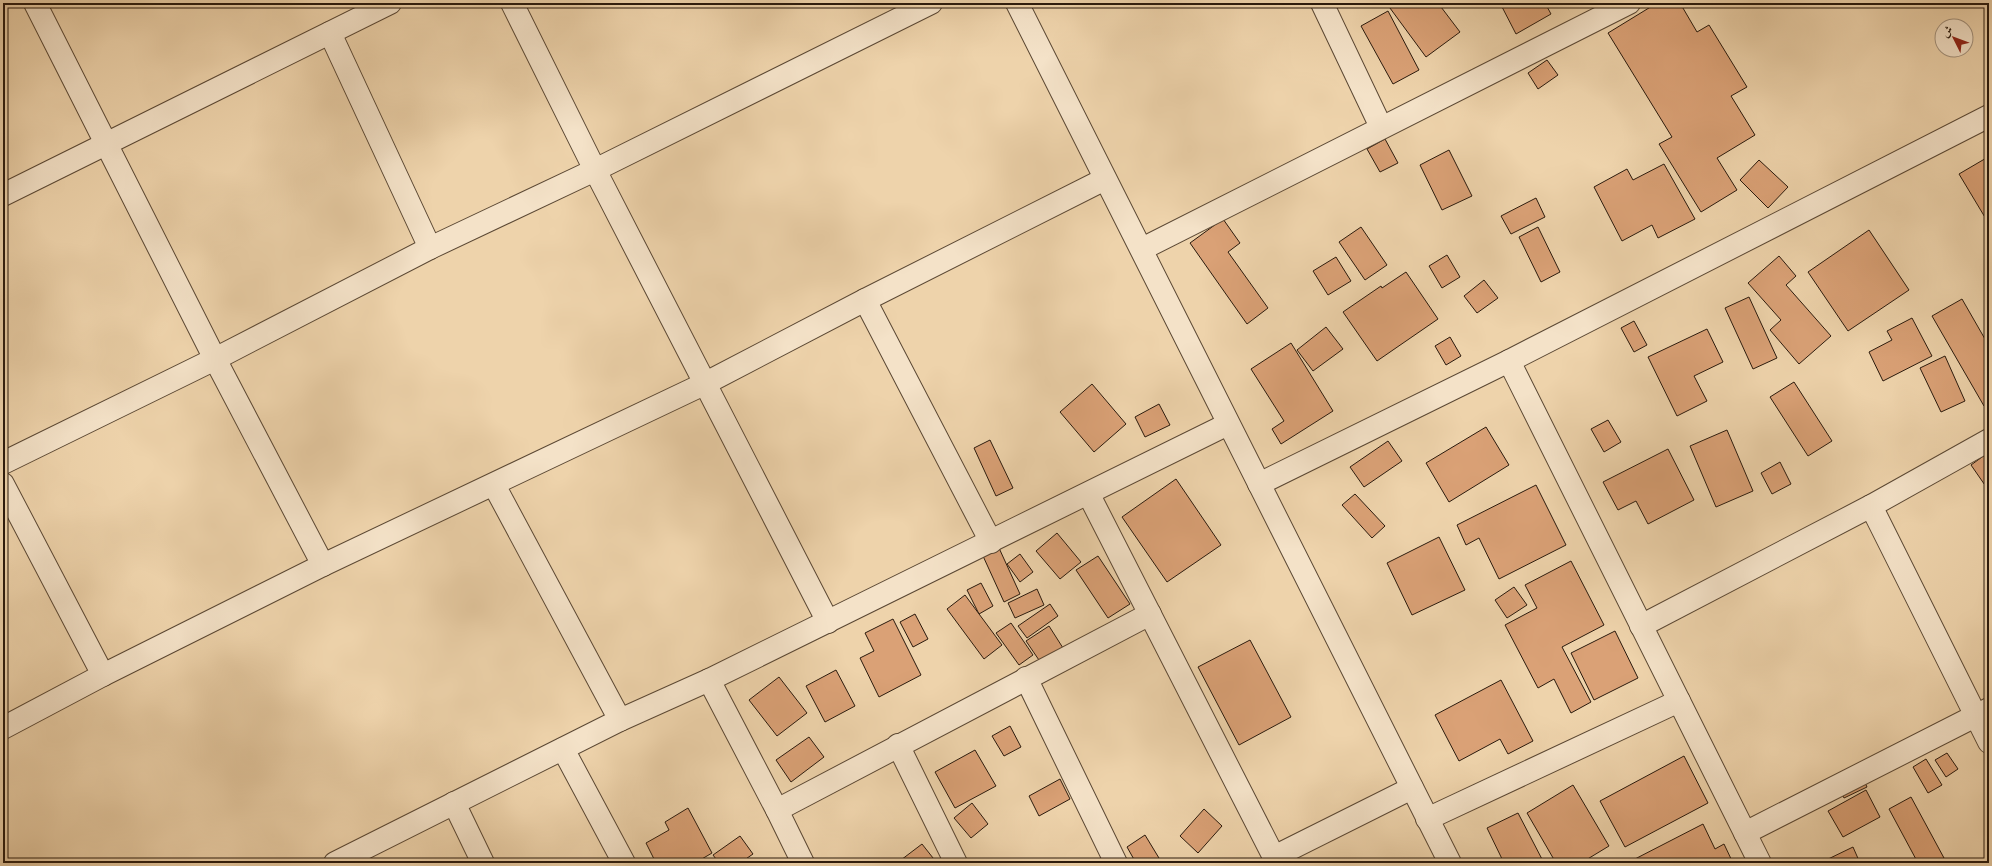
<svg xmlns="http://www.w3.org/2000/svg" width="1992" height="866" font-family="Cardo,Amiri,serif">
	<style>
		.building { fill: #daa176; stroke: #2a1a0d }
		.lines { fill: none; stroke-linecap: round; stroke-linejoin: round }
		.minor-casing { stroke: #5b4834; stroke-width: 24 }
		.minor { stroke: #f4e2c8; stroke-width: 22 }
	</style>
	<rect width="100%" height="100%" fill="#eed3ab"/>
	<filter id="stains"><feTurbulence type="fractalNoise" baseFrequency=".005" numOctaves="4"/><feColorMatrix values="0 0 0 0 .2 0 0 0 0 .09 0 0 0 0 .02 0 0 0 .5 -.17"/></filter>
	<radialGradient id="worn" r=".72"><stop offset=".6" stop-color="#630" stop-opacity="0"/><stop offset="1" stop-color="#630" stop-opacity=".3"/></radialGradient>
	<g class="building">
		<path d="M1389 3H1438L1460 32 1426 57 1387 4Z"/>
		<path d="M1500 3H1545L1551 14 1516 34Z"/>
		<path d="M1657 3H1680L1697 32 1709 25 1747 87 1731 96 1755 135 1717 158 1737 190 1701 212 1659 144 1672 137 1608 33Z"/>
		<path d="M1388 11 1419 70 1393 84 1361 26Z"/>
		<path d="M1547 60 1558 75 1538 89 1528 73Z"/>
		<path d="M1385 139 1398 163 1380 172 1367 149Z"/>
		<path d="M1449 150 1472 196 1442 210 1420 165Z"/>
		<path d="M1988 157 1989 158V224L1959 174Z"/>
		<path d="M1759 160 1788 187 1768 208 1740 180Z"/>
		<path d="M1664 164 1695 219 1658 238 1652 225 1622 241 1594 187 1627 169 1633 180Z"/>
		<path d="M1536 198 1545 217 1511 234 1501 216Z"/>
		<path d="M1223 219 1240 243 1228 252 1268 308 1247 324 1190 243Z"/>
		<path d="M1361 227 1387 265 1365 280 1339 242Z"/>
		<path d="M1538 227 1560 272 1541 282 1519 237Z"/>
		<path d="M1869 230 1909 290 1848 331 1808 272Z"/>
		<path d="M1447 255 1460 277 1442 288 1429 266Z"/>
		<path d="M1779 256 1796 276 1786 285 1831 336 1799 364 1770 330 1781 320 1748 283Z"/>
		<path d="M1336 257 1351 281 1328 295 1313 271Z"/>
		<path d="M1406 272 1438 319 1377 361 1343 312 1381 286 1382 288Z"/>
		<path d="M1484 280 1498 298 1477 313 1464 296Z"/>
		<path d="M1749 297 1777 358 1753 369 1725 308Z"/>
		<path d="M1962 299 1989 346V403L1984 406 1932 316Z"/>
		<path d="M1912 318 1932 356 1883 381 1869 352 1892 340 1887 331Z"/>
		<path d="M1634 321 1647 345 1634 352 1621 328Z"/>
		<path d="M1326 327 1343 349 1313 371 1297 350Z"/>
		<path d="M1707 329 1723 362 1694 376 1707 401 1677 416 1648 357Z"/>
		<path d="M1450 337 1461 356 1446 365 1435 346Z"/>
		<path d="M1291 343 1333 411 1281 444 1272 429 1284 421 1251 369Z"/>
		<path d="M1945 356 1965 401 1941 412 1920 368Z"/>
		<path d="M1794 382 1832 441 1808 456 1770 397Z"/>
		<path d="M1092 384 1126 424 1094 452 1060 412Z"/>
		<path d="M1159 404 1170 425 1145 437 1135 417Z"/>
		<path d="M1608 420 1621 442 1604 452 1591 429Z"/>
		<path d="M1486 427 1509 465 1449 502 1426 463Z"/>
		<path d="M1727 430 1753 491 1716 507 1690 446Z"/>
		<path d="M990 440 1013 488 996 496 974 448Z"/>
		<path d="M1388 441 1402 461 1364 487 1350 467Z"/>
		<path d="M1668 449 1694 500 1648 524 1636 501 1618 510 1603 482Z"/>
		<path d="M1989 452V491L1971 465Z"/>
		<path d="M1780 462 1791 484 1772 494 1761 473Z"/>
		<path d="M1176 479 1221 545 1167 582 1122 517Z"/>
		<path d="M1536 485 1566 545 1499 579 1479 538 1466 545 1457 525Z"/>
		<path d="M1355 494 1385 526 1372 538 1342 505Z"/>
		<path d="M1057 533 1081 562 1060 579 1036 551Z"/>
		<path d="M1439 537 1465 590 1412 615 1387 563Z"/>
		<path d="M999 548 1020 594 1004 602 983 556Z"/>
		<path d="M1020 554 1033 572 1020 582 1007 564Z"/>
		<path d="M1098 556 1130 604 1108 618 1076 570Z"/>
		<path d="M1571 561 1604 625 1562 647 1591 702 1571 713 1554 679 1538 688 1505 625 1537 608 1525 585Z"/>
		<path d="M981 583 993 606 979 614 967 590Z"/>
		<path d="M1514 587 1527 605 1507 618 1495 600Z"/>
		<path d="M1037 589 1044 605 1015 618 1008 603Z"/>
		<path d="M965 595 1002 645 984 659 947 609Z"/>
		<path d="M1050 604 1058 616 1027 638 1018 626Z"/>
		<path d="M915 614 928 639 913 647 900 622Z"/>
		<path d="M893 619 921 675 879 697 860 658 874 651 865 633Z"/>
		<path d="M1011 623 1033 655 1019 665 996 633Z"/>
		<path d="M1049 626 1063 648 1041 663 1026 641Z"/>
		<path d="M1615 631 1638 678 1594 700 1571 653Z"/>
		<path d="M1250 640 1291 717 1239 745 1198 667Z"/>
		<path d="M836 670 855 706 825 722 806 686Z"/>
		<path d="M779 677 807 713 777 736 749 700Z"/>
		<path d="M1501 680 1533 741 1508 754 1500 739 1459 761 1435 715Z"/>
		<path d="M1010 726 1021 747 1004 756 992 736Z"/>
		<path d="M809 737 824 757 791 782 776 760Z"/>
		<path d="M975 750 996 786 955 808 935 772Z"/>
		<path d="M1947 753 1958 769 1946 777 1935 760Z"/>
		<path d="M1684 756 1708 803 1625 847 1600 801Z"/>
		<path d="M1926 759 1942 785 1928 793 1913 767Z"/>
		<path d="M1860 772 1867 787 1844 798 1837 783Z"/>
		<path d="M1060 779 1070 799 1039 816 1029 796Z"/>
		<path d="M1573 785 1609 846 1581 863H1556L1527 813Z"/>
		<path d="M1866 790 1880 817 1843 837 1828 811Z"/>
		<path d="M1911 797 1944 858 1934 863H1918L1889 809Z"/>
		<path d="M972 803 988 824 971 838 954 818Z"/>
		<path d="M688 808 712 853 695 863H656L646 843 669 830 665 822Z"/>
		<path d="M1204 809 1222 826 1198 853 1180 836Z"/>
		<path d="M1518 813 1544 863H1504L1487 828Z"/>
		<path d="M1703 824 1715 849 1724 844 1733 863H1635L1633 860Z"/>
		<path d="M1145 835 1162 863H1136L1127 847Z"/>
		<path d="M740 836 753 854 740 863H719L713 855Z"/>
		<path d="M922 844 937 863H897Z"/>
		<path d="M1853 847 1860 863 1822 862Z"/>
	</g>
	<g class="lines">
		<g class="minor-casing">
			<g id="minor">
				<path d="M35 3 215 359 323 565"/>
				<path d="M512 3 595 170 828 622"/>
				<path d="M1017 3 1450 863"/>
				<path d="M1322 3 1381 127"/>
				<path d="M330 33 430 248"/>
				<path d="M3 195 390 3"/>
				<path d="M1142 249 1629 3"/>
				<path d="M865 300 991 542"/>
				<path d="M1509 361 1760 863"/>
				<path d="M3 463 215 359 430 248 595 170 931 3"/>
				<path d="M3 484 103 675"/>
				<path d="M1259 484 1509 361 1989 116"/>
				<path d="M494 485 620 720"/>
				<path d="M1089 495 1277 863"/>
				<path d="M1871 506 1989 742"/>
				<path d="M1641 626 1871 506 1989 440"/>
				<path d="M1026 678 1116 863"/>
				<path d="M709 680 777 810 803 863"/>
				<path d="M3 728 103 675 323 565 706 383 865 300 1105 179"/>
				<path d="M898 745 956 863"/>
				<path d="M563 749 624 863"/>
				<path d="M454 803 483 863"/>
				<path d="M777 810 1150 614"/>
				<path d="M1427 819 1679 701"/>
				<path d="M1745 833 1989 709"/>
				<path d="M1274 857 1412 788"/>
				<path d="M335 863 620 720 709 680 1228 424"/>
			</g>
		</g>
		<use href="#minor" class="minor"/>
	</g>
	<rect width="1992" height="866" fill="none" stroke="#eed3ab" stroke-width="16"/>
	<rect x="4" y="4" width="1984" height="858" fill="none" stroke="#2a1a0d" stroke-width="2"/>
	<rect x="8" y="8" width="1976" height="850" fill="none" stroke="#2a1a0d"/>
	<g transform="translate(1954 38) rotate(312)"><circle r="19" fill="#f4e2c8" stroke="#a3927d"/>
	<path d="M0-3L7 15L0 10L-7 15Z" fill="#8f2418"/>
	<text y="-6" font-size="11" font-weight="bold" text-anchor="middle" fill="#2a1a0d">ش</text>
	</g>
	<rect width="100%" height="100%" filter="url(#stains)"/>
	<rect width="100%" height="100%" fill="url(#worn)"/>
</svg>
